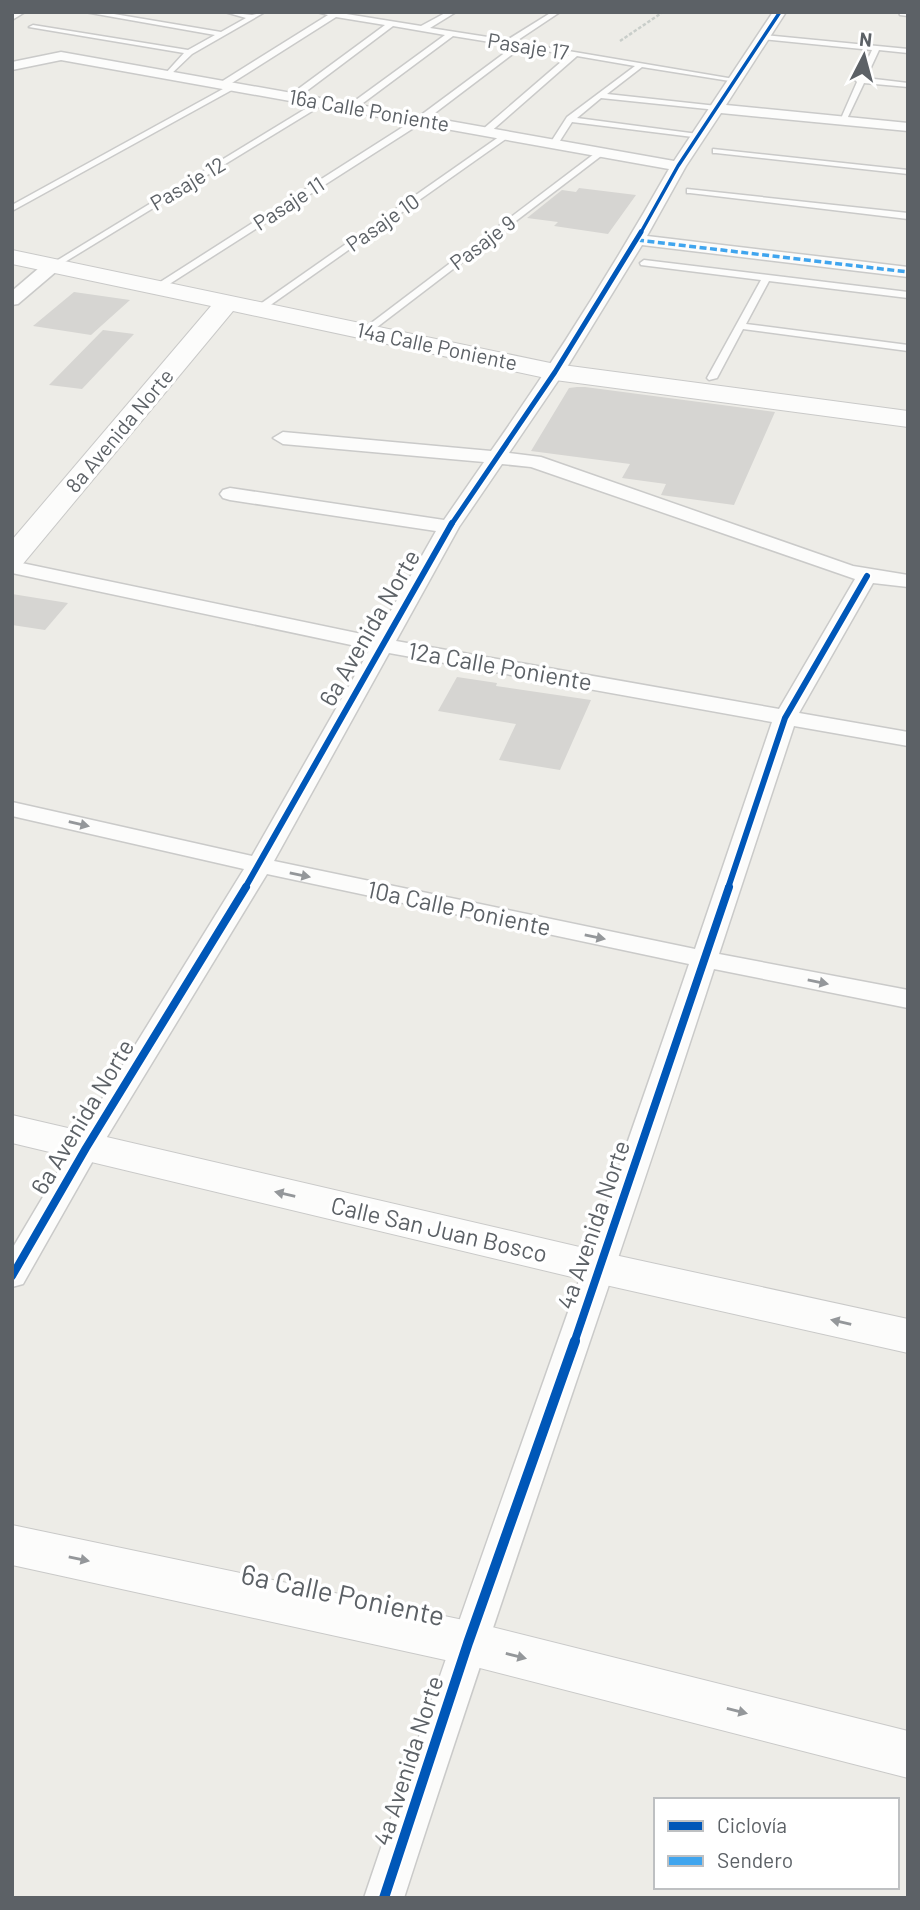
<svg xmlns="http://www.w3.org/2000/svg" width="920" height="1910" font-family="Barlow,sans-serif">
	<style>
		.building { fill: #d6d5d2 }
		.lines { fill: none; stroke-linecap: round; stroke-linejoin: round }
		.lane-casing { stroke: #cacac9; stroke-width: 3 }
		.street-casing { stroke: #cacac9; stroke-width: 3 }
		.secondary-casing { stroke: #c9c9c8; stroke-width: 2 }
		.path { stroke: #c9ceca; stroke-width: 2.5; stroke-dasharray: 3.5 2; stroke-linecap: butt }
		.lane { fill: #fcfcfb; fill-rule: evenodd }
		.street { fill: #fcfcfb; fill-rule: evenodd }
		.secondary { fill: #fcfcfb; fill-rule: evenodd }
		.quiet { stroke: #40a5ee; stroke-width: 3.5; stroke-dasharray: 7 3.5; stroke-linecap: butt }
		.cycleway-far4-casing { stroke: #fff; stroke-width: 6 }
		.cycleway-far3-casing { stroke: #fff; stroke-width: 8 }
		.cycleway-far2-casing { stroke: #fff; stroke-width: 10 }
		.cycleway-far1-casing { stroke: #fff; stroke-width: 12 }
		.cycleway-casing { stroke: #fff; stroke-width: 14 }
		.cycleway-far4 { stroke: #0057b8; stroke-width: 3.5 }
		.cycleway-far3 { stroke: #0057b8; stroke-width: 5 }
		.cycleway-far2 { stroke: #0057b8; stroke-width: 6 }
		.cycleway-far1 { stroke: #0057b8; stroke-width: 8 }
		.cycleway { stroke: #0057b8; stroke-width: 10 }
		.oneway { fill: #94979a }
		.labels { text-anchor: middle; stroke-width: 7; stroke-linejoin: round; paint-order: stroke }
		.far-street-label { font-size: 21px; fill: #5c6166; stroke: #fff }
		.street-label { font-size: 24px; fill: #5c6166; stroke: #fff }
		.near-street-label { font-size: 28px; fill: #5c6166; stroke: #fff }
	</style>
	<rect width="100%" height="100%" fill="#edece7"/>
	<g class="building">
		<path d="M579 188 636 195 608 234 554 226 558 222 527 218 562 190 576 192Z"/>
		<path d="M74 292 130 300 91 335 33 326Z"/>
		<path d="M103 330 134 334 82 389 49 385Z"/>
		<path d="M577 387H585L775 412 734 505 661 495 666 484 622 478 630 464 531 451 569 388Z"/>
		<path d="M12 594 68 603 45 630 12 625Z"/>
		<path d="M457 677 497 683 496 686 591 700 560 770 499 760 516 724 438 711Z"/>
	</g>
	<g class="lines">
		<g class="lane-casing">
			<g id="lane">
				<path d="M85 12H102L221 32 246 18 225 12 252 15 265 12 192 54 169 76 165 74 184 53 29 27 33 25 188 50 215 35Z"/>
				<path d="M317 12H334L421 26 447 12H456L430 28 507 40 552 12H560L515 42 740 80 736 82 642 67 607 94 717 106 721 108 717 110 601 98 577 118 698 134H701V138L572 122 556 147H550L549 145 567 117 635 66 577 56 488 134H482V130L569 55 522 47 423 122 160 290H154V286L417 118 514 46 453 36 355 109H349V105L445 35 393 26 296 99H290V95L385 25 336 17 227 86H221V82L328 15Z"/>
				<path d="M764 35 908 49V53L879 50 866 78 908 83V87L864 83 846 121 839 123 857 82 855 80 859 78 872 50 761 39Z"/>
				<path d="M232 84 239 86 12 211V205Z"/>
				<path d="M320 100 327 102 55 268 48 266Z"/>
				<path d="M503 134 510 136 262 311H256V307Z"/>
				<path d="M713 149 908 170V174L716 153H713Z"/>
				<path d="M598 151 605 153 368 334H362V330Z"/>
				<path d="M687 189 908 213V219L690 193H687Z"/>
				<path d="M644 260 908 292V298L769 281 746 324 908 345V351L743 329 717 378 709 380 707 378 761 280 641 265 640 263Z"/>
			</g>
		</g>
		<g class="street-casing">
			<g id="street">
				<path d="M12 12H25L12 20Z"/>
				<path d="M773 12H786L726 105 908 123V131L721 113 686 166 647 236 908 267V277L642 245 564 372 509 453 541 457 853 566 908 575V587L873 583 799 713 908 732V746L794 726 719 954 908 990V1008L714 969C613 1280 504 1587 404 1898H364C469 1585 583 1276 689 964L267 874 99 1150 23 1284 12 1287V1249L76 1141 244 869 12 816V802L252 856 370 649 12 573V561L376 637 436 531 230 500 223 498 220 494 223 490 230 488 444 520 484 462 283 444 273 438 283 432 491 451C555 360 614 266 669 169L61 60 12 70V62L61 52 674 161ZM502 464 531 467 855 579 779 709 396 641 459 527ZM389 653 772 722 695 949 274 861Z"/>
				<path d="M899 12H908V16L900 15Z"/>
				<path d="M52 261 58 262 60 266 58 270 18 304 12 305V291L46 262Z"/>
			</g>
		</g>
		<g class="secondary-casing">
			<g id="secondary">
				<path d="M12 250 555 364 908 411V427L555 380 233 311 22 565 12 568V540L211 306 12 264Z"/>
				<path d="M12 1115 601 1252 908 1319V1353L601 1284 12 1143Z"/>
				<path d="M12 1525 468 1621 908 1731V1778L468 1665 12 1565Z"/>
			</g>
		</g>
		<path class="path" d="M620 41 663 12"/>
		<use href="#lane" class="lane"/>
		<use href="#street" class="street"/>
		<use href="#secondary" class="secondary"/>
		<path class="quiet" d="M637 240 908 272"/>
		<g class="cycleway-far4-casing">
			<path id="cycleway-far4" d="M640 234 678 166 780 12"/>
		</g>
		<g class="cycleway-far3-casing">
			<path id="cycleway-far3" d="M451 525 555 372 641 232"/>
		</g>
		<g class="cycleway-far2-casing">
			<g id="cycleway-far2">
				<path d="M245 888 452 523"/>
				<path d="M728 888 785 718 867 576"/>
			</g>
		</g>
		<g class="cycleway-far1-casing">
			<g id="cycleway-far1">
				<path d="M12 1276 86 1148 246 887"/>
				<path d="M574 1343 729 887"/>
			</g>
		</g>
		<g class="cycleway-casing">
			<path id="cycleway" d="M384 1898 468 1643 575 1341"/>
		</g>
		<use href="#cycleway-far4" class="cycleway-far4"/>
		<use href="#cycleway-far3" class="cycleway-far3"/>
		<use href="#cycleway-far2" class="cycleway-far2"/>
		<use href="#cycleway-far1" class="cycleway-far1"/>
		<use href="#cycleway" class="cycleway"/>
	</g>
	<defs><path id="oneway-solid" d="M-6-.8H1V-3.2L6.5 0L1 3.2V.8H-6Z" transform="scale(1.75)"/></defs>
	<g class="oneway">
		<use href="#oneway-solid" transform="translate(79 824) rotate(13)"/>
		<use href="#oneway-solid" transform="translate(300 875) rotate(12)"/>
		<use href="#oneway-solid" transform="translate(595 937) rotate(12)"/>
		<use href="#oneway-solid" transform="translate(818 982) rotate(11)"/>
		<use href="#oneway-solid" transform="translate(285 1194) rotate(-167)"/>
		<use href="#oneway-solid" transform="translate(841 1322) rotate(-167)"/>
		<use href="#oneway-solid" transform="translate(79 1559) rotate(12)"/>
		<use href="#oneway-solid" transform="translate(516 1656) rotate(14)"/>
		<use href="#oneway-solid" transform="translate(737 1711) rotate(14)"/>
	</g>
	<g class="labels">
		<g class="far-street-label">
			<text transform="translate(528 47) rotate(9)" y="7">Pasaje 17</text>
			<text transform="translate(369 111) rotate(10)" y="7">16a Calle Poniente</text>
			<text transform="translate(188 184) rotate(-31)" y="7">Pasaje 12</text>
			<text transform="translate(289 204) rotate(-33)" y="7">Pasaje 11</text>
			<text transform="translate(383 223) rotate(-35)" y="7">Pasaje 10</text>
			<text transform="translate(483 243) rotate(-37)" y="7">Pasaje 9</text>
			<text transform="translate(437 347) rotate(12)" y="7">14a Calle Poniente</text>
			<text transform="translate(120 431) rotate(-50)" y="7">8a Avenida Norte</text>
		</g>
		<g class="street-label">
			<text transform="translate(370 628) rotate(-60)" y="8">6a Avenida Norte</text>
			<text transform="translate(500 667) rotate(10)" y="8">12a Calle Poniente</text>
			<text transform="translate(459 909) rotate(12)" y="8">10a Calle Poniente</text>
			<text transform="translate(83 1117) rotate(-59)" y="8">6a Avenida Norte</text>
			<text transform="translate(594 1225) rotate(-71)" y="8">4a Avenida Norte</text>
			<text transform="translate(439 1230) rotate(13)" y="8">Calle San Juan Bosco</text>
			<text transform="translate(409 1761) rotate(-72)" y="8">4a Avenida Norte</text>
		</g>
		<g class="near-street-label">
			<text transform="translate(343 1595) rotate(12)" y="10">6a Calle Poniente</text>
		</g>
	</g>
	<rect width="920" height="1910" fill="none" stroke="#5c6166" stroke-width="28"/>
	<rect x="654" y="1798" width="245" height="91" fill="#ffffff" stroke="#bec0c2" stroke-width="2"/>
	<rect x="668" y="1821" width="35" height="10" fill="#0057b8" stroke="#bec0c2" stroke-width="2"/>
	<text x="717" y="1833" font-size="21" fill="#5c6166">Ciclovía</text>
	<rect x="668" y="1856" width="35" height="10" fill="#40a5ee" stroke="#bec0c2" stroke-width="2"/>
	<text x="717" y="1868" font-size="21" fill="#5c6166">Sendero</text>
	<g transform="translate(864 56) rotate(6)" stroke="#ffffff" stroke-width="5" paint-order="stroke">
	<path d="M0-5L12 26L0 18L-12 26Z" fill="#5c6166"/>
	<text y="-10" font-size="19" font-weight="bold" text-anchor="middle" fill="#5c6166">N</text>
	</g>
</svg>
